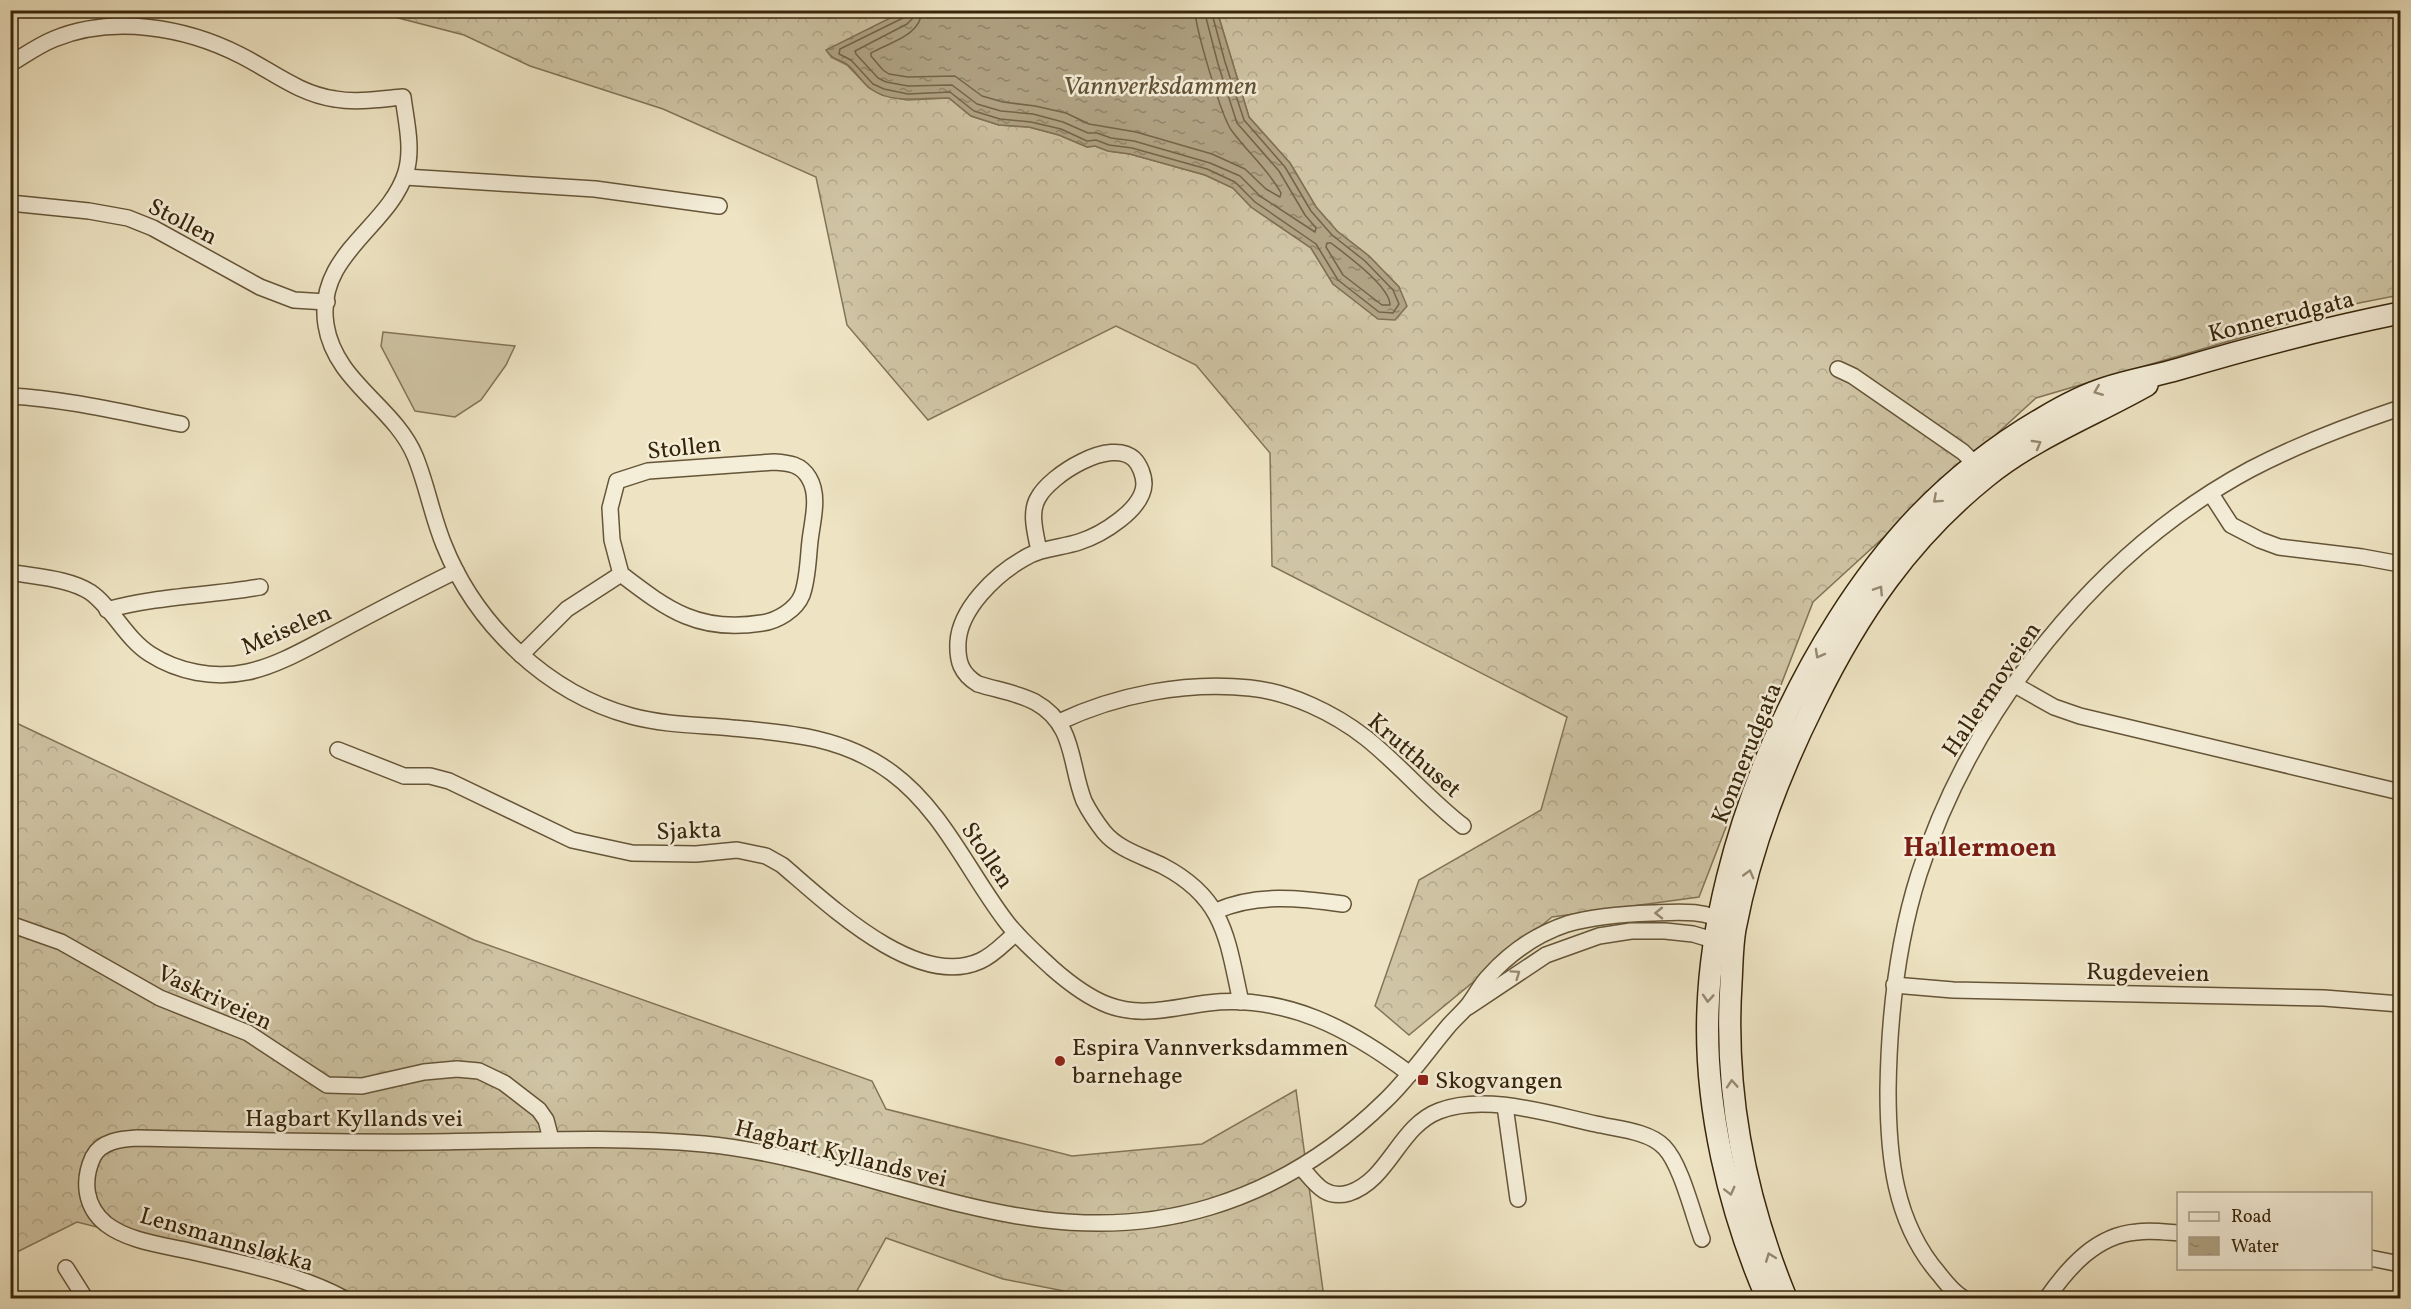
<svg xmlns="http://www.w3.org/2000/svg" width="2411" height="1309" font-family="Vollkorn,serif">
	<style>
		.forest { fill: url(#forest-crowns); stroke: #837457; stroke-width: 1.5 }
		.pitch { fill: #cfc4a4; stroke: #837457; stroke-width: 1.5 }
		.water { fill: url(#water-ripples); stroke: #807153; stroke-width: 1.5 }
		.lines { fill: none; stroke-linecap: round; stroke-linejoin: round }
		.shore { stroke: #746447; stroke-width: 1.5 }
		.street-casing { stroke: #655538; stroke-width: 18 }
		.secondary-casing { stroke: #37250a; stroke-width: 24 }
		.street { stroke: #f4edd8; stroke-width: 15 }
		.secondary { stroke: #f4edd8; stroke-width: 21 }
		.oneway { stroke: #968971 }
		.poi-dot { fill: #8f2418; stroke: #f4edd8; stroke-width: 2 }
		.labels { text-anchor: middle; stroke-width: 5; stroke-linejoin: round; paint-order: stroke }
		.street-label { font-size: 24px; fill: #37250a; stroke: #f4edd8 }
		.poi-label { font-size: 24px; fill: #37250a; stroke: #f4edd8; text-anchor: start }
		.water-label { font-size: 26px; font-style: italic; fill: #615135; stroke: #f4edd8 }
		.quarter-label { font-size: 27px; font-weight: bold; fill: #7a1f14; stroke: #f4edd8 }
	</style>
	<defs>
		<pattern id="forest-crowns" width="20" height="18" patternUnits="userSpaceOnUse" patternTransform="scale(1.5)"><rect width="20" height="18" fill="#cfc4a4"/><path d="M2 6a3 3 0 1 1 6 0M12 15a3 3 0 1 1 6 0" fill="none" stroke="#b2a88c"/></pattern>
		<pattern id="water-ripples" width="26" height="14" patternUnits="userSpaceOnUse" patternTransform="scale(1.5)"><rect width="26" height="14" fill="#b0a384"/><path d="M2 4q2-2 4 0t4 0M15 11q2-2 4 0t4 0" fill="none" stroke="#90856a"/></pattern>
	</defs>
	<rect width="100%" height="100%" fill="#eee4c3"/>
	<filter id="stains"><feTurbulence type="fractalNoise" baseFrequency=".00333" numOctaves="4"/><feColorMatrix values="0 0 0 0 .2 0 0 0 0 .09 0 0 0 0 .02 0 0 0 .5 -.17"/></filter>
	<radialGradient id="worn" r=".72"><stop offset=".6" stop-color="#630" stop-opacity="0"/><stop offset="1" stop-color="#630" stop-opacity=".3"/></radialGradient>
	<g class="forest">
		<path d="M380 11H904L831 57 847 65 869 88 882 95 907 100 949 98 971 116 999 125 1029 127 1059 135 1087 147 1095 146 1108 151 1130 154 1205 175 1233 188 1251 207 1311 248 1333 284 1378 318 1399 287 1369 256 1337 231 1316 207 1290 163 1249 117 1217 11H2400V295L2359 303 2036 398 1813 602 1699 897 1552 917 1409 1035 1375 1006 1419 880 1541 810 1567 717 1272 566 1270 453 1196 365 1116 326 928 420 847 325 816 177 663 109 530 66 464 35 383 14Z"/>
		<path d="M10 720 474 940 872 1081 886 1109 1072 1156 1202 1144 1296 1090 1324 1298H1099L1003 1279 886 1238 853 1298H339L125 1234 77 1222 11 1255Z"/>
	</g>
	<path class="pitch" d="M383 332 515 346 506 365 481 400 455 417 415 411 381 346Z"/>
	<path class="water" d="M904 11H1217L1249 117 1290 163 1316 207 1337 231 1369 256 1399 287 1407 306 1395 320 1378 319 1333 284 1311 248 1251 207 1233 188 1205 175 1130 154 1108 151 1095 146 1087 147 1059 135 1029 127 999 125 971 116 949 98C923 97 893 105 871 89 862 83 857 72 848 65 839 58 833 61 826 50Z"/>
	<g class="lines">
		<g class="shore">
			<path d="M906 10 903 18 840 49 839 54 851 60 873 84 884 89 908 94 950 92 974 111 1000 119 1031 122 1061 129 1087 141 1096 140 1109 145 1132 148 1207 169 1235 182 1255 202 1316 244 1338 280 1379 312 1393 313 1399 304 1393 290 1365 261 1332 235 1311 211 1285 167 1244 120 1225 62 1211 10"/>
			<path d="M913 10 912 19 907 24 855 51 856 54 878 78 886 82 908 86 952 85 977 104 1001 111 1033 114 1063 122 1088 133H1097L1111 138 1134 141 1210 163 1240 176 1260 196 1315 232 1316 228 1305 215 1279 171 1237 123 1218 64 1204 10"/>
			<path d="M922 10C921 36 890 42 871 53V56L883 70 889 74 908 77 955 76 982 96 1003 102 1035 106 1066 113 1089 124 1136 132 1212 154 1245 169 1266 189 1280 197 1281 193C1268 169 1248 153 1232 131 1222 119 1195 27 1195 10"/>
			<path d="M1327 243H1331C1345 254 1390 286 1390 305H1382L1343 275 1326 247Z"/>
		</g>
		<g class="street-casing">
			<g id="street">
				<path d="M10 64C25 55 39 45 54 39 113 15 185 27 240 55 272 71 299 94 335 99 357 103 381 99 403 97 406 121 413 148 406 172 389 228 315 254 326 325 335 382 394 406 415 456 427 485 432 516 444 545 476 625 547 693 631 716 664 725 699 725 732 728 790 733 844 737 892 773 942 810 968 871 1005 920 1018 938 1036 953 1052 968 1069 983 1087 997 1108 1005 1142 1018 1175 1007 1208 1003 1286 994 1350 1029 1410 1074"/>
				<path d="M405 177 595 189 719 206"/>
				<path d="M10 203 89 211 128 218 153 228 260 287 294 300 327 302"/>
				<path d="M1838 369 1853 376 1963 452 1982 471"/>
				<path d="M10 396C68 399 124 413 181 424"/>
				<path d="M2211 494 2231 525 2260 540 2279 547 2362 557 2400 564"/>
				<path d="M1039 551C1036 535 1029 513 1038 498 1050 475 1111 437 1134 459 1140 465 1144 476 1144 484 1143 510 1101 535 1079 542 1060 548 1040 548 1023 559 995 575 960 609 958 642 957 661 961 674 978 684 997 690 1018 693 1035 702 1076 725 1069 763 1084 801 1089 811 1097 823 1104 832 1119 850 1143 856 1163 866 1226 899 1227 940 1241 1002"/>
				<path d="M10 572C35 577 68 578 90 592 112 607 125 638 150 654 178 672 214 679 247 672 277 666 307 648 334 634 375 612 415 591 456 571"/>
				<path d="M107 610C156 596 209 596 260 587"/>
				<path d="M521 655 567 609 621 574 612 540 610 508 617 481 648 471 774 462C789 463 801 464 809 478 820 496 812 522 810 541 808 558 808 579 802 595 796 610 777 621 762 623 700 633 669 611 621 574"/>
				<path d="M2015 685 2054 707 2080 716 2400 792"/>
				<path d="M1059 722C1116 695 1186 681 1250 688 1290 692 1334 713 1366 738 1400 765 1428 799 1463 826"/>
				<path d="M338 750 404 776H430L449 781 572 840 632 853 696 854 737 850 766 856 782 865C827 903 916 990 980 961 994 955 1004 943 1016 933"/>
				<path d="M1216 911C1256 893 1300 898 1343 904"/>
				<path d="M10 924 61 942 160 998 248 1033 327 1085 362 1086 424 1072 457 1069 479 1071 504 1083 539 1110 546 1120 551 1139"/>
				<path d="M1894 985 1953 990 2324 998 2400 1004"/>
				<path d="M1468 1007 1546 955 1599 936 1631 931H1665L1693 934 1713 940 1722 936"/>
				<path d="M1505 1106 1518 1199"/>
				<path d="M1301 1167C1315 1183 1325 1200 1349 1193 1389 1180 1399 1126 1439 1111 1485 1093 1550 1114 1596 1124 1617 1129 1649 1131 1664 1147 1681 1164 1693 1215 1702 1239"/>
				<path d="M2370 1258 2400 1264"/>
				<path d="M66 1268 85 1298"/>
				<path d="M343 1298C296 1273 240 1263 189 1251 162 1245 128 1241 106 1224 85 1207 82 1181 93 1157 101 1141 121 1139 137 1138 234 1140 332 1143 429 1142 521 1141 613 1136 704 1144 879 1161 1028 1262 1210 1207 1276 1187 1336 1149 1385 1101 1408 1079 1426 1053 1446 1029 1453 1020 1462 1013 1469 1004 1476 995 1481 984 1489 976 1510 953 1537 934 1567 924 1595 916 1623 914 1652 913 1676 912 1707 909 1727 924"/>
				<path d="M1963 1298C1953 1292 1946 1283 1939 1274 1894 1222 1888 1156 1888 1090 1889 1018 1897 943 1919 874 1972 709 2098 551 2251 469 2299 444 2349 425 2400 408"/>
				<path d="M2047 1298C2068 1268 2096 1235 2137 1232 2150 1230 2165 1232 2178 1233"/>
			</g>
		</g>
		<g class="secondary-casing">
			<g id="secondary">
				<path d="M1767 1298C1729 1211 1704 1105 1708 1009 1714 842 1803 637 1918 516 1955 478 1998 444 2043 418 2063 406 2084 395 2106 388 2130 380 2155 376 2179 369 2253 347 2326 328 2400 313"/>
				<path d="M1786 1298C1745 1198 1724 1092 1731 983 1732 965 1732 946 1735 929 1750 849 1779 774 1815 702 1858 614 1909 539 1986 477 2034 438 2094 415 2147 385"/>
			</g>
		</g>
		<use href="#street" class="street"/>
		<use href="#secondary" class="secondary"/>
	</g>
	<defs><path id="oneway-chevron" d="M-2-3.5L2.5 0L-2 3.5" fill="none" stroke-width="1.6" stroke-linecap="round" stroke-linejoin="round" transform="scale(1.5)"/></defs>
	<g class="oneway">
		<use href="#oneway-chevron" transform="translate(2098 391) rotate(158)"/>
		<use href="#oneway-chevron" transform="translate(2037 444) rotate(-30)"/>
		<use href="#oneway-chevron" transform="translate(1937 499) rotate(138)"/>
		<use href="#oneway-chevron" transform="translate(1879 590) rotate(-57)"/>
		<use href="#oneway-chevron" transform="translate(1819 654) rotate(119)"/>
		<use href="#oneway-chevron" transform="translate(1749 874) rotate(-75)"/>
		<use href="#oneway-chevron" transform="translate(1659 913) rotate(179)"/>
		<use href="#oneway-chevron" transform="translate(1516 974) rotate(-35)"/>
		<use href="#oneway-chevron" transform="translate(1708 998) rotate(94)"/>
		<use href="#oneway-chevron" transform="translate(1732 1084) rotate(-94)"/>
		<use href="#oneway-chevron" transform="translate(1730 1191) rotate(76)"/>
		<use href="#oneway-chevron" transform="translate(1770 1257) rotate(-111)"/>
	</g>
	<g class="poi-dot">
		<circle cx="1060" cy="1061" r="6"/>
		<rect x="1417" y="1074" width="12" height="12" rx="3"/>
	</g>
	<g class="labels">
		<g class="street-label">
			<text transform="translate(183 221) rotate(27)" y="8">Stollen</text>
			<text transform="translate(2281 316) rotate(-14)" y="8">Konnerudgata</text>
			<text transform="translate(684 447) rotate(-6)" y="8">Stollen</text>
			<text transform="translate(286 629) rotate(-23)" y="8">Meiselen</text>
			<text transform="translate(1991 689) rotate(-56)" y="8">Hallermoveien</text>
			<text transform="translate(1746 753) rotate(-68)" y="8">Konnerudgata</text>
			<text transform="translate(1415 755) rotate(41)" y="8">Krutthuset</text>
			<text transform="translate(689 830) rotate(-2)" y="8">Sjakta</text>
			<text transform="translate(988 855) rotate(56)" y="8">Stollen</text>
			<text transform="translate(2148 972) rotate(1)" y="8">Rugdeveien</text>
			<text transform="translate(215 997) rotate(25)" y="8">Vaskriveien</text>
			<text x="354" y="1126">Hagbart Kyllands vei</text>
			<text transform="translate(841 1153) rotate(14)" y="8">Hagbart Kyllands vei</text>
			<text transform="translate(227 1239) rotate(16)" y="8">Lensmannsløkka</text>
		</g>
		<g class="poi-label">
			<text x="1072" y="1055">Espira Vannverksdammen<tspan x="1072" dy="28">barnehage</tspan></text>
			<text x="1435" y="1088">Skogvangen</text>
		</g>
		<g class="water-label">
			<text x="1160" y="94">Vannverksdammen</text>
		</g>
		<g class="quarter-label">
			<text x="1980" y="856">Hallermoen</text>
		</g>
	</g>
	<rect width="2411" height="1309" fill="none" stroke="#eee4c3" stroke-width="36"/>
	<rect x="12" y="12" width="2387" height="1285" fill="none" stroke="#37250a" stroke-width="3"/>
	<rect x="18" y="18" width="2375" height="1273" fill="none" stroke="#37250a" stroke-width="1.5"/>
	<rect x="2177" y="1192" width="195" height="78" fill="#f4edd8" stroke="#a89d86" stroke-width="1.5"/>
	<rect x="2189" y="1212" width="30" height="9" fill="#f4edd8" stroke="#a89d86" stroke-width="1.5"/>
	<text x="2231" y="1222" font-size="18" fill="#37250a">Road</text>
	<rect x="2189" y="1237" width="30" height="18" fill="url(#water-ripples)" stroke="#a89d86" stroke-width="1.5"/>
	<text x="2231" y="1252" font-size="18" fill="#37250a">Water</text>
	<rect width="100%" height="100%" filter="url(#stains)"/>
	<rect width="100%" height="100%" fill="url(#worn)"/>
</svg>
